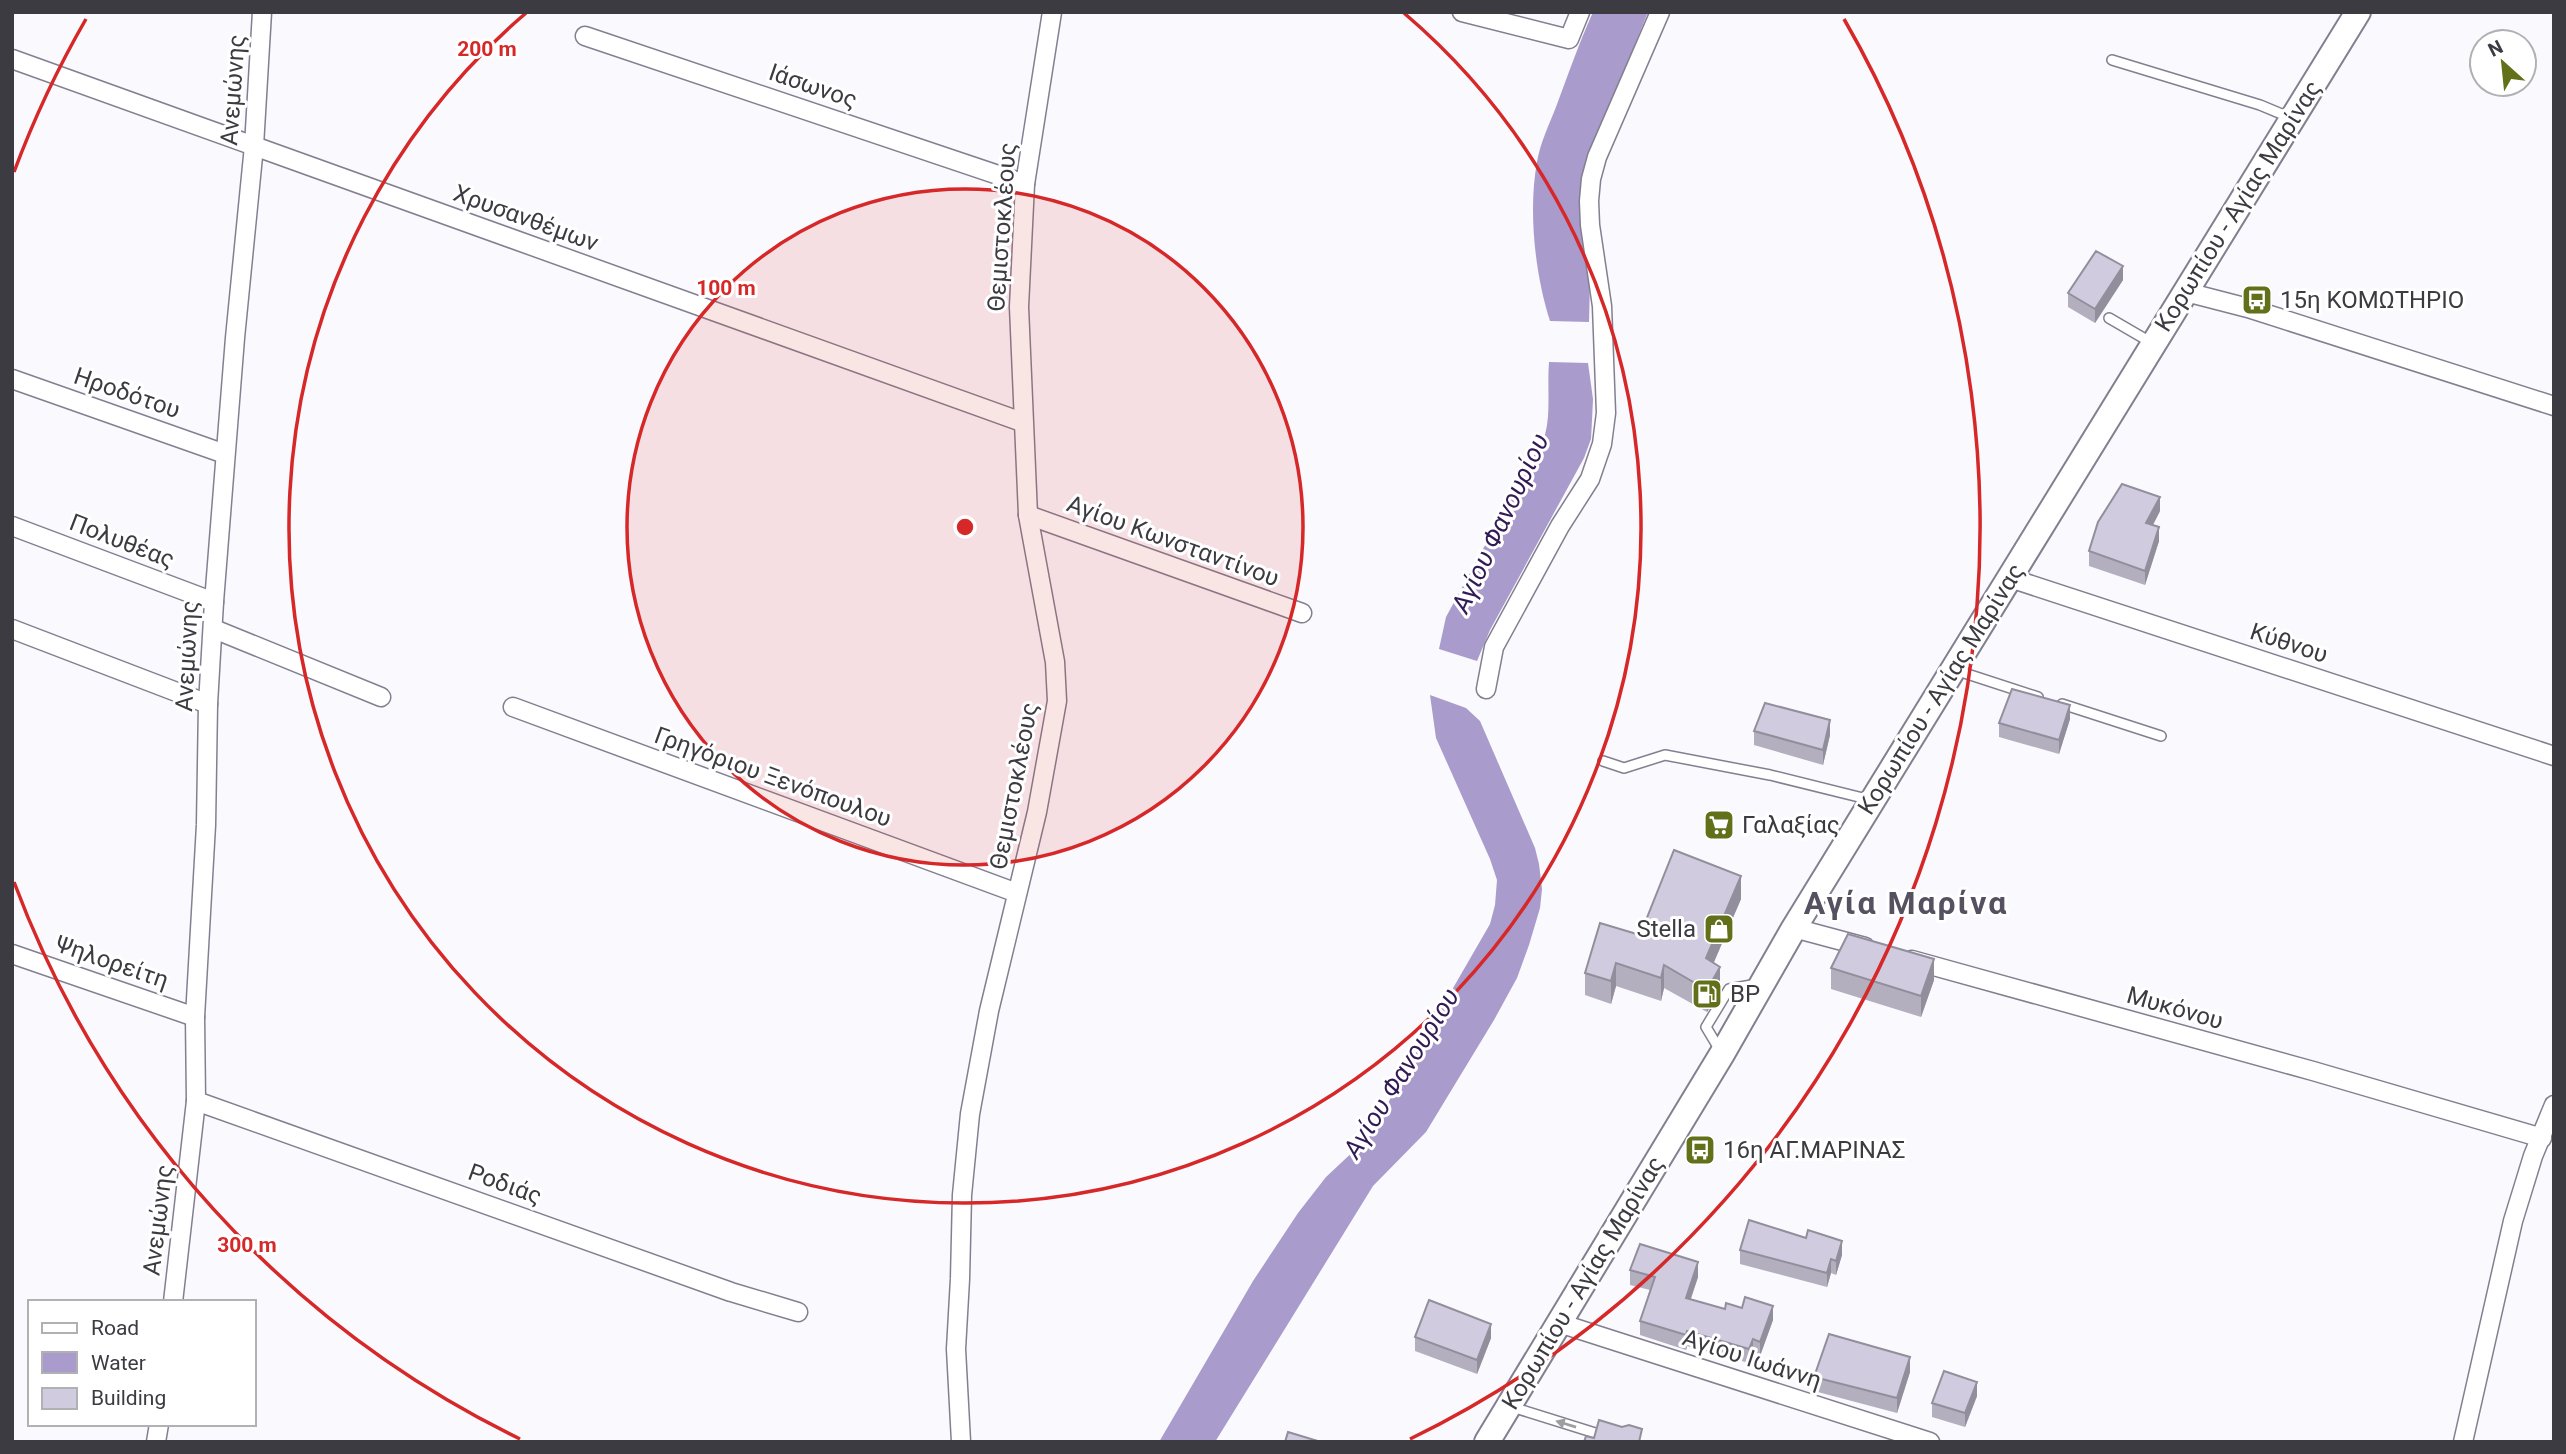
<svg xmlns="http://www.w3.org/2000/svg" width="2566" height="1454" font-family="Roboto,sans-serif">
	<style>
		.water { fill: #a99bcb }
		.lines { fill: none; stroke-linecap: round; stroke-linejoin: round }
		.lane-casing { stroke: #847f90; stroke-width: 12 }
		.street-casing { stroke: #847f90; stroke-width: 21 }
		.secondary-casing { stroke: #847f90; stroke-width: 28 }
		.lane { stroke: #fff; stroke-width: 9 }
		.street { stroke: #fff; stroke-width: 18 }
		.secondary { stroke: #fff; stroke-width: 24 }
		.wall { fill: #b3afbf }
		.shaded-wall { fill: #928e9b }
		.building { fill: #d0cbde; stroke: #928e9b; stroke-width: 2 }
		.oneway { fill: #9e9da0 }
		.ring { fill: none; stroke: #d62828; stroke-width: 3.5 }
		.labels { text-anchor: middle; stroke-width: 6; stroke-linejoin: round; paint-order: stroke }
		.street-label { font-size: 24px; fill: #3d3b42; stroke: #fff }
		.poi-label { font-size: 24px; fill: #3d3b42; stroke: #fff; text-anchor: start }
		.water-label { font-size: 26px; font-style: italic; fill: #321b55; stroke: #fff }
		.district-label { font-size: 32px; font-weight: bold; letter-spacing: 2px; fill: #555161; stroke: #fff }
		.centre { fill: #d62828; stroke: #fff; stroke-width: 3.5 }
		.ring-label { font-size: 21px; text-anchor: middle; font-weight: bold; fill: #d62828; stroke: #fff; stroke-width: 6; stroke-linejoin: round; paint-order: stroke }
	</style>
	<rect width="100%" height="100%" fill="#faf9fd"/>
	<g class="water">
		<path d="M1593 12H1648L1584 171 1581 204 1590 280 1589 322 1550 321C1535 274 1528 211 1537 162 1540 143 1549 125 1556 107 1568 75 1579 43 1593 12Z"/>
		<path d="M1549 362 1588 363 1593 399 1592 420 1591 439 1584 458 1490 630 1477 661 1439 649 1446 617 1545 435C1551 412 1547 387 1549 362Z"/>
		<path d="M1430 695 1466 708 1480 721 1535 848 1539 864 1542 889 1540 908 1529 945 1517 978 1494 1020 1426 1132 1373 1186 1215 1442H1159L1253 1281 1298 1213 1326 1177 1374 1132 1396 1087 1490 924 1495 905 1497 880 1490 859 1436 738Z"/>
	</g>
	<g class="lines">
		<g class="lane-casing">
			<g id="lane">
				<path d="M2112 60 2260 105 2291 118"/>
				<path d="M2109 318 2152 343"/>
				<path d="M1955 670 2038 697"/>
				<path d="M2062 704 2161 736"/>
				<path d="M1603 761 1624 768 1665 755 1770 775 1871 800"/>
				<path d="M1721 1052 1706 1027 1729 989 1757 984"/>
				<path d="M1512 1407 1624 1442"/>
			</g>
		</g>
		<g class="street-casing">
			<g id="street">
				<path d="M1462 12 1569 39 1580 12"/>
				<path d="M585 36 1025 184"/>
				<path d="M12 59 1022 422"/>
				<path d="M2186 292 2248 308 2554 406"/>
				<path d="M12 379 225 454"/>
				<path d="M1028 515 1302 613"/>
				<path d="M12 526 214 602"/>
				<path d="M2010 578 2554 756"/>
				<path d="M12 629 208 704"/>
				<path d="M214 629 381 697"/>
				<path d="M1486 689 1494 647 1560 526 1590 479 1602 444 1606 413 1602 306 1590 225 1589 201 1591 179 1597 157 1660 12"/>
				<path d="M513 707 1017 893"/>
				<path d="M1794 928 1865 947"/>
				<path d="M12 954 195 1017"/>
				<path d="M1912 960 2313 1071 2542 1138"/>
				<path d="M196 1101 731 1292 798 1312"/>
				<path d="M173 1302 196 1101 195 1017 206 825 208 704 214 602 235 338 254 146 262 12"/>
				<path d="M1559 1323 1930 1442"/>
				<path d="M156 1442 159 1424"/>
				<path d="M961 1442 956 1349 960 1279 962 1195 970 1114 989 1011 1037 812 1057 701 1055 662 1028 515 1019 307 1025 184 1052 12"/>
				<path d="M2463 1442 2513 1221 2533 1156 2554 1105"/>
			</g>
		</g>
		<g class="secondary-casing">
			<path id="secondary" d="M1487 1442 1722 1054 1794 928 2358 12"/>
		</g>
		<use href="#lane" class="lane"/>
		<use href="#street" class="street"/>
		<use href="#secondary" class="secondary"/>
	</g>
	<g class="wall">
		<path d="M2123 280 2095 323 2068 307V293Z"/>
		<path d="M2160 511 2153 525 2159 541 2145 585 2089 566V551Z"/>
		<path d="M2070 719 2059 754 1999 737V723Z"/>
		<path d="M1754 731 1830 735 1823 765 1754 745Z"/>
		<path d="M1741 899 1713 963 1720 990 1707 1012 1664 988 1661 1001 1616 986 1611 1004 1585 995V973L1640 935Z"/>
		<path d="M1831 968 1934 980 1921 1017 1831 989Z"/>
		<path d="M1740 1250 1842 1255 1836 1275 1831 1273 1827 1287 1740 1264Z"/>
		<path d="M1630 1270 1698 1277 1691 1299 1725 1309 1773 1320 1760 1356 1753 1353 1749 1363 1687 1346 1686 1350 1640 1335V1321L1650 1290 1630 1285Z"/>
		<path d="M1415 1337 1491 1338 1477 1374 1415 1351Z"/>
		<path d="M1910 1372 1897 1413 1814 1391V1377Z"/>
		<path d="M1977 1396 1965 1427 1932 1417V1403Z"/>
	</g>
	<g class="shaded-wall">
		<path d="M2123 266V280L2095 323V309Z"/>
		<path d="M2160 497V511L2146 538V523Z"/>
		<path d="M2159 527V541L2145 585V571Z"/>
		<path d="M2070 705V719L2059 754V740Z"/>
		<path d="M1830 720V735L1823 765V750Z"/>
		<path d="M1741 876V899L1706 981V958Z"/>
		<path d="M1934 959V980L1921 1017V996Z"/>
		<path d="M1616 963V986L1611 1004V981Z"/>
		<path d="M1664 965V988L1661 1001V978Z"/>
		<path d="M1720 967V990L1707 1012V990Z"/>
		<path d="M1842 1241V1255L1836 1275V1261Z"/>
		<path d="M1831 1259V1273L1827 1287V1273Z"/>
		<path d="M1698 1262V1277L1686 1312V1298Z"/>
		<path d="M1773 1306V1320L1760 1356V1342Z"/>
		<path d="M1491 1324V1338L1477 1374V1360Z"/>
		<path d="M1687 1331V1346L1686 1350V1335Z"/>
		<path d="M1753 1339V1353L1749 1363V1349Z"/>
		<path d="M1910 1357V1372L1897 1413V1398Z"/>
		<path d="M1977 1382V1396L1965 1427V1413Z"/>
	</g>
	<g class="building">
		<path d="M2096 251 2123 266 2095 309 2068 293Z"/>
		<path d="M2122 484 2160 497 2146 523 2159 527 2145 571 2089 551 2098 522Z"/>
		<path d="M2012 689 2070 705 2059 740 1999 723Z"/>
		<path d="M1765 703 1830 720 1823 750 1754 731Z"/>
		<path d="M1674 850 1741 876 1706 958 1720 967 1707 990 1664 965 1661 978 1616 963 1611 981 1585 973 1600 923 1640 935Z"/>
		<path d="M1848 934 1934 959 1921 996 1831 968Z"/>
		<path d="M1749 1220 1806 1238 1808 1230 1842 1241 1836 1261 1831 1259 1827 1273 1740 1250Z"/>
		<path d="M1640 1244 1698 1262 1686 1298 1725 1309 1726 1303 1742 1308 1745 1297 1773 1306 1760 1342 1753 1339 1749 1349 1687 1331 1686 1335 1640 1321 1655 1277 1630 1270Z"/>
		<path d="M1429 1300 1491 1324 1477 1360 1415 1337Z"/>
		<path d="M1829 1334 1910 1357 1897 1398 1814 1377Z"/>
		<path d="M1944 1371 1977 1382 1965 1413 1932 1403Z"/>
		<path d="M1599 1420 1622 1427 1629 1425 1642 1429 1639 1442H1584L1586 1436 1594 1438Z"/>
		<path d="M1288 1432 1321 1442H1285Z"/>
	</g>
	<defs><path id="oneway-solid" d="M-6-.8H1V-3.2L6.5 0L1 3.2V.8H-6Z" transform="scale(1.75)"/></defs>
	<use class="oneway" href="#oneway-solid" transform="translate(1566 1424) rotate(-163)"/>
	<circle cx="965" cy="527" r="338" fill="#d62828" fill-opacity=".12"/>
	<g class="ring">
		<circle cx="965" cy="527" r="338"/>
		<path d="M1404 13A676 676 0 1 1 526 13"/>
		<path d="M520 1439A1015 1015 0 0 1 14 882M14 172A1015 1015 0 0 1 86 19M1844 19A1015 1015 0 0 1 1410 1439"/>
	</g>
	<defs>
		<g id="bus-square" transform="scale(1.575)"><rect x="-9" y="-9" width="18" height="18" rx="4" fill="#62701a" stroke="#fff"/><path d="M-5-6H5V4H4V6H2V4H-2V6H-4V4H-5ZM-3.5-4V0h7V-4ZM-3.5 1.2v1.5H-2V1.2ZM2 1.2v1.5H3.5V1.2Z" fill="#fff"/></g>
		<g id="supermarket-square" transform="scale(1.575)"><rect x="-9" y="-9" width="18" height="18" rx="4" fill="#62701a" stroke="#fff"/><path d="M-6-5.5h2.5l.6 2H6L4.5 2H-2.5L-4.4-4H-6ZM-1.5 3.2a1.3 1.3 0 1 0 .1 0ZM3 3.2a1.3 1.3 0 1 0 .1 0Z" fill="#fff"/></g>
		<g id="shop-square" transform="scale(1.575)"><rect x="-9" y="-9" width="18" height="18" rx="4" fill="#62701a" stroke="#fff"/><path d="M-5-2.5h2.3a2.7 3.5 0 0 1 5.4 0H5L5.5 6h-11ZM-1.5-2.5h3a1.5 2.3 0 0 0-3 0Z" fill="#fff"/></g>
		<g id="fuel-square" transform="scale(1.575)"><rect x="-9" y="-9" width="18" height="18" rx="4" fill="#62701a" stroke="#fff"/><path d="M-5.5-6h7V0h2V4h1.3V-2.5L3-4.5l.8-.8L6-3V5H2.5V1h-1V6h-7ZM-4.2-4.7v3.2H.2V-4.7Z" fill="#fff"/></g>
	</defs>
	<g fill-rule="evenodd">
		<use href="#bus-square" x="2257" y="300"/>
		<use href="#supermarket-square" x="1719" y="825"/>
		<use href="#shop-square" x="1719" y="929"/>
		<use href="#fuel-square" x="1707" y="994"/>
		<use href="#bus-square" x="1700" y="1150"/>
	</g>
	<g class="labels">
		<g class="street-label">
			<text transform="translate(813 86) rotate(19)" y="8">Ιάσωνος</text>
			<text transform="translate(233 90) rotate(-86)" y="8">Ανεμώνης</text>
			<text transform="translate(2238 206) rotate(-58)" y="8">Κορωπίου - Αγίας Μαρίνας</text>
			<text transform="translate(526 218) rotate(20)" y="8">Χρυσανθέμων</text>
			<text transform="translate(1002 227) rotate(-86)" y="8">Θεμιστοκλέους</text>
			<text transform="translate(127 393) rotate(19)" y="8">Ηροδότου</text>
			<text transform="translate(122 541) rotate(21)" y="8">Πολυθέας</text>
			<text transform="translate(1173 541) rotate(20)" y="8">Αγίου Κωνσταντίνου</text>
			<text transform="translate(2289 643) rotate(18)" y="8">Κύθνου</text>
			<text transform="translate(187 656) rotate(-87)" y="8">Ανεμώνης</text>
			<text transform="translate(1941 689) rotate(-58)" y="8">Κορωπίου - Αγίας Μαρίνας</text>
			<text transform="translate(773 777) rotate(20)" y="8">Γρηγόριου Ξενόπουλου</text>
			<text transform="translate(1014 786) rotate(-79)" y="8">Θεμιστοκλέους</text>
			<text transform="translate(112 962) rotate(19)" y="8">Ψηλορείτη</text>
			<text transform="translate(2175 1008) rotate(16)" y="8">Μυκόνου</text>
			<text transform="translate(505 1184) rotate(20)" y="8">Ροδιάς</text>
			<text transform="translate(158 1220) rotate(-83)" y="8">Ανεμώνης</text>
			<text transform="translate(1583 1283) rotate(-59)" y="8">Κορωπίου - Αγίας Μαρίνας</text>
			<text transform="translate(1752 1359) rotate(18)" y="8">Αγίου Ιωάννη</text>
		</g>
		<g class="poi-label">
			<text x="2280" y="308">15η ΚΟΜΩΤΗΡΙΟ</text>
			<text x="1742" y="833">Γαλαξίας</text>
			<text x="1696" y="937" text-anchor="end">Stella</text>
			<text x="1730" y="1002">BP</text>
			<text x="1723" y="1158">16η ΑΓ.ΜΑΡΙΝΑΣ</text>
		</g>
		<g class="water-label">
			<text transform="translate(1500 523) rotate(-65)" y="9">Αγίου Φανουρίου</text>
			<text transform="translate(1401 1073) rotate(-58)" y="9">Αγίου Φανουρίου</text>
		</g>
		<g class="district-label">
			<text x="1906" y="914">Αγία Μαρίνα</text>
		</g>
	</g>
	<circle cx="965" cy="527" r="10" class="centre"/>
	<g class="ring-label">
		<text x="487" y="56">200 m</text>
		<text x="726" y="295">100 m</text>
		<text x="247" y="1252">300 m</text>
	</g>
	<rect width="2566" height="1454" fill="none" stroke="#3d3b42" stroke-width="28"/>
	<rect x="28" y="1300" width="228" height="126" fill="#ffffff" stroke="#b1b1b3" stroke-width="2"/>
	<rect x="42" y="1323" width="35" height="10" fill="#ffffff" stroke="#b1b1b3" stroke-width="2"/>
	<text x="91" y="1335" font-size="21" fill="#3d3b42">Road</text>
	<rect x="42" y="1352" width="35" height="21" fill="#a99bcb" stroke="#b1b1b3" stroke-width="2"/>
	<text x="91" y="1370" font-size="21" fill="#3d3b42">Water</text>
	<rect x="42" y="1388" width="35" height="21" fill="#d0cbde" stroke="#b1b1b3" stroke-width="2"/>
	<text x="91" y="1405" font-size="21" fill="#3d3b42">Building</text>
	<g transform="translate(2503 63) rotate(333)"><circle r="33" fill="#ffffff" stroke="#b1b1b3" stroke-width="2"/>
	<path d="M0-5L12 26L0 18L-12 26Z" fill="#62701a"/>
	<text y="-10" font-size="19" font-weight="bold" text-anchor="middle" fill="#3d3b42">N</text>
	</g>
</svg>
